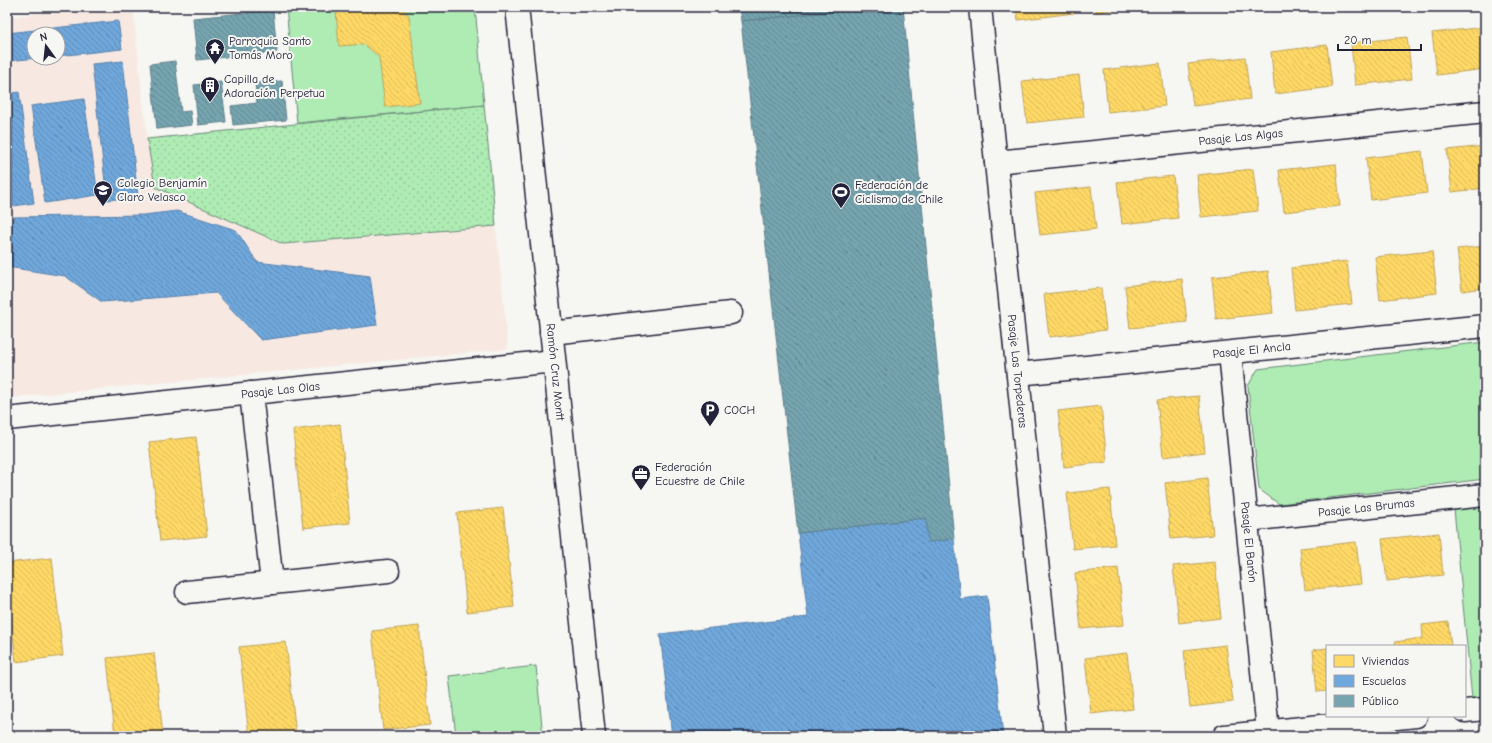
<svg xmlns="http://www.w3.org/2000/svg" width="1492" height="743" font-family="'Comic Neue',sans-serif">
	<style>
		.built { fill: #f7e9e2; fill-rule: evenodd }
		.green { fill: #aeecb3; stroke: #688777 }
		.garden { fill: url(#garden-dots); stroke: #688777 }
		.homes { fill: url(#homes-back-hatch); stroke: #bda259 }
		.schools { fill: url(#schools-back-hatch); stroke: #5880ac }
		.public { fill: url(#public-back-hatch); stroke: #5d7e8c }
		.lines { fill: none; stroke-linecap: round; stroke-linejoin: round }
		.minor-casing { stroke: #22223b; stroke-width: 25 }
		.minor { stroke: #f6f6f2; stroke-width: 22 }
		.labels { text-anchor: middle; stroke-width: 4; stroke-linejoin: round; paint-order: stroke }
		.poi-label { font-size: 12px; fill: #22223b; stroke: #f6f6f2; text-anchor: start }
		.street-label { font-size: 12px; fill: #22223b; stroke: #f6f6f2 }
	</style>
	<defs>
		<pattern id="garden-dots" width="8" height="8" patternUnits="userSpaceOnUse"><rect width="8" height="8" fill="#aeecb3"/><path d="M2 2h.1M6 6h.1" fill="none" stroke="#95ca9b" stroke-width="1.8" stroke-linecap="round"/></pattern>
		<pattern id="homes-back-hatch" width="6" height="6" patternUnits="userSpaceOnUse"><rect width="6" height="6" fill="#ffd966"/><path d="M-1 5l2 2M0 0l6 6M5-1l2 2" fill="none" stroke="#daba59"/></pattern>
		<pattern id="schools-back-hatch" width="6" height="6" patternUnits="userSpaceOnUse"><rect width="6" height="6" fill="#6fa8dc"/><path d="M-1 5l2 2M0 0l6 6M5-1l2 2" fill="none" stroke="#5b88b4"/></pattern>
		<pattern id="public-back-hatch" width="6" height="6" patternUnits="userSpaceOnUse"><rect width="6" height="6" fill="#76a5af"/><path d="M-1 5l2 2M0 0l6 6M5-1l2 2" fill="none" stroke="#608690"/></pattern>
	</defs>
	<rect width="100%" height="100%" fill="#f6f6f2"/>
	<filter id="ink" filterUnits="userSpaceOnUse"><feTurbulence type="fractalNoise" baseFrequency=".025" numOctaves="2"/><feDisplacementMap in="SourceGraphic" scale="8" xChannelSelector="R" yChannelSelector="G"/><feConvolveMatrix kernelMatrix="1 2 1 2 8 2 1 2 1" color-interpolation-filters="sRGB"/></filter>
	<g filter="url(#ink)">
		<path class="built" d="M95 7H133L147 139 155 187 283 244 496 226 508 349 7 398V17ZM34 34H58V58H34Z"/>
		<g class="green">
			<path d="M286 7H475L484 105 297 123Z"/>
			<path d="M1485 342V479L1279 504 1259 489 1248 386 1258 369Z"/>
			<path d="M1485 506V698L1472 699 1454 509Z"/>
			<path d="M536 666 543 736H456L449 676Z"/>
		</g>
		<path class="garden" d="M484 105 496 226 283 244 155 187 147 139Z"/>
		<g class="homes">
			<path d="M401 7 409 16 420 103 385 107 379 57 364 44 339 46 336 11Z"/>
			<path d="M1016 7H1073L1074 13 1018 20Z"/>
			<path d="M1096 7H1136L1096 12Z"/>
			<path d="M1485 27V69L1437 75 1432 33Z"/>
			<path d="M1407 37 1412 79 1355 85 1351 43Z"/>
			<path d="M1327 45 1332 87 1275 94 1271 52Z"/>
			<path d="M1245 57 1250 99 1193 106 1188 64Z"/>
			<path d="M1160 63 1165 106 1108 112 1104 70Z"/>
			<path d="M1079 75 1084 117 1027 123 1022 81Z"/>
			<path d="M1485 146V188L1452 192 1447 150Z"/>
			<path d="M1422 151 1427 193 1371 200 1366 158Z"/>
			<path d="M1336 164 1340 206 1284 212 1279 170Z"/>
			<path d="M1253 169 1258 211 1201 217 1197 175Z"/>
			<path d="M1173 176 1178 218 1122 224 1117 182Z"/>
			<path d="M1091 187 1096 229 1040 235 1035 193Z"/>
			<path d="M1485 246V288L1462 291 1457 249Z"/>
			<path d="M1432 251 1437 293 1380 300 1375 257Z"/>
			<path d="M1347 261 1352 304 1295 310 1291 268Z"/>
			<path d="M1268 271 1273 313 1216 319 1212 277Z"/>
			<path d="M1182 279 1187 322 1130 328 1125 286Z"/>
			<path d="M1101 288 1106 330 1049 337 1044 294Z"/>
			<path d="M1199 396 1205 452 1163 457 1157 400Z"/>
			<path d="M1101 406 1107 462 1064 467 1058 411Z"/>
			<path d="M340 424 350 523 303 528 293 430Z"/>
			<path d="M196 437 207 536 160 541 149 442Z"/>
			<path d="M1207 478 1213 535 1171 539 1165 483Z"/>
			<path d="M1110 489 1115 545 1073 549 1067 493Z"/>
			<path d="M503 508 514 607 467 612 457 513Z"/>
			<path d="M1439 533 1443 575 1387 581 1382 539Z"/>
			<path d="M1356 542 1361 584 1305 590 1300 548Z"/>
			<path d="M52 558 63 656 16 662 7 580V563Z"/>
			<path d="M1215 562 1221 618 1179 623 1173 566Z"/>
			<path d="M1118 568 1124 625 1081 629 1075 573Z"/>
			<path d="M1448 622 1451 646H1396L1395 642 1423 638 1422 625Z"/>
			<path d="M419 626 430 725 383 730 372 631Z"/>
			<path d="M286 642 296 736H249L239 647Z"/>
			<path d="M1226 645 1233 702 1190 707 1184 650Z"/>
			<path d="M1327 648V691L1317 692 1313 650Z"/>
			<path d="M154 653 163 736H115L107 658Z"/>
			<path d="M1127 653 1133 709 1091 714 1085 658Z"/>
		</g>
		<g class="schools">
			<path d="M118 21 122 49 58 56V34H34V58H38L7 61V33Z"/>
			<path d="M123 61 138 197 107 200 92 64Z"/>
			<path d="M19 92 34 203 7 207V94Z"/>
			<path d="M84 99 98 195 45 203 31 106Z"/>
			<path d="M177 211 236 230 257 262 370 276 377 325 261 340 216 293 102 302 65 276 7 267V252L13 217 143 215Z"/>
			<path d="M926 518 928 542 954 539 960 599 987 596 1003 736H672L660 634 808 617 798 533Z"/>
		</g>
		<g class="public">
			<path d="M739 7H878L741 21Z"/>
			<path d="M878 7H903L954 539 928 542 926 518 798 533 741 21Z"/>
			<path d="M273 10 277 52 197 60 193 18Z"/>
			<path d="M175 61 181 112 190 111 192 125 157 129 150 64Z"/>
			<path d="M282 81 286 120 233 125 231 106 257 103 255 83Z"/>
			<path d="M221 82 226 122 198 125 194 85Z"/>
		</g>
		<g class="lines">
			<g class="minor-casing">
				<g id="minor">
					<path id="s1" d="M517 7 594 736"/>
					<path id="s2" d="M980 7 1055 736"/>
					<path id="s3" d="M996 162 1485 112"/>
					<path d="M551 333 731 313"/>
					<path id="s4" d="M1230 353 1268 731"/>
					<path id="s5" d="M1018 374 1485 326"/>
					<path d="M251 393 272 583"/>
					<path id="s6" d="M7 419 554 361"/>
					<path id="s7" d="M1247 520 1485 495"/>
					<path d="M187 592 388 571"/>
					<path d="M1465 711 1485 709"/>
					<path d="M1224 736 1416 716"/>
				</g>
			</g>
			<use href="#minor" class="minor"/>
		</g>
	</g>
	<defs>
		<g id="temple-pin" transform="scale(1)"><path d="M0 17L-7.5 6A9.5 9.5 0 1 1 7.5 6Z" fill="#22223b" stroke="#f6f6f2"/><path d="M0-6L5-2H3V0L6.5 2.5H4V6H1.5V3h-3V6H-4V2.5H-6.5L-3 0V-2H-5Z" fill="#fff"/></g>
		<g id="building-pin" transform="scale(1)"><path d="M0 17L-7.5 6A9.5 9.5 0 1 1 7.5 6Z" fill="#22223b" stroke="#f6f6f2"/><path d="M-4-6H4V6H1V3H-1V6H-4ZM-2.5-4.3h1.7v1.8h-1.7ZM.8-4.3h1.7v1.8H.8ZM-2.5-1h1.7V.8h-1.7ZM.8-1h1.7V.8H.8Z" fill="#fff"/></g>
		<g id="school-pin" transform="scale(1)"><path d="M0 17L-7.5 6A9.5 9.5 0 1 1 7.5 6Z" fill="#22223b" stroke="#f6f6f2"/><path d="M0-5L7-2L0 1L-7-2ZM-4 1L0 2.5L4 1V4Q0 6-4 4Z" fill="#fff"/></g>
		<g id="stadium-pin" transform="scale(1)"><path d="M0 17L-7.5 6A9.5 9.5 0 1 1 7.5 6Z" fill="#22223b" stroke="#f6f6f2"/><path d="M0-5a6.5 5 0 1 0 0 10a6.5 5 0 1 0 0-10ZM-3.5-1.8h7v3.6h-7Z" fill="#fff"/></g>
		<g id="parking-pin" transform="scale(1)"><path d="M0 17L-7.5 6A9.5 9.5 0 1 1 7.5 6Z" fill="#22223b" stroke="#f6f6f2"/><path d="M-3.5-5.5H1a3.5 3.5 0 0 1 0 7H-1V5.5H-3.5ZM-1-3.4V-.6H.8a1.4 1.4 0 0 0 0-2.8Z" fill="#fff"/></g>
		<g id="office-pin" transform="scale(1)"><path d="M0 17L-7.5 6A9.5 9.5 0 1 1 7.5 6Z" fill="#22223b" stroke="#f6f6f2"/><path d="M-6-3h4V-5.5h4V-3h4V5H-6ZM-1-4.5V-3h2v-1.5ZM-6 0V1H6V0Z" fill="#fff"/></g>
	</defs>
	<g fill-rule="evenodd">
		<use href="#temple-pin" x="215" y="48"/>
		<use href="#building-pin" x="210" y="86"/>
		<use href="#school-pin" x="103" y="190"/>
		<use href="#stadium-pin" x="841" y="192"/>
		<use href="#parking-pin" x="710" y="410"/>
		<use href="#office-pin" x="641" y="474"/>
	</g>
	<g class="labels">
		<g class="poi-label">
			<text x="229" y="45">Parroquia Santo<tspan x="229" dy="14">Tomás Moro</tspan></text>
			<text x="224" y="83">Capilla de<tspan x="224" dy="14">Adoración Perpetua</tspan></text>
			<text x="117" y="187">Colegio Benjamín<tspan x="117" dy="14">Claro Velasco</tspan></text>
			<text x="855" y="189">Federación de<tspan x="855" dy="14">Ciclismo de Chile</tspan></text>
			<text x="724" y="414">COCH</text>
			<text x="655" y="471">Federación<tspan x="655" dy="14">Ecuestre de Chile</tspan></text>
		</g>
		<g class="street-label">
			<text dy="4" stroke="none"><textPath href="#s3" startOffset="246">Pasaje Las Algas</textPath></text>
			<text dy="4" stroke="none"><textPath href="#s5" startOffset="235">Pasaje El Ancla</textPath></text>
			<text dy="4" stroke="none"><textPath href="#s1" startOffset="367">Ramón Cruz Montt</textPath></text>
			<text dy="4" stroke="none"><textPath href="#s2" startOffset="366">Pasaje Las Torpederas</textPath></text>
			<text dy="4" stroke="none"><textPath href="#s6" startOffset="275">Pasaje Las Olas</textPath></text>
			<text dy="4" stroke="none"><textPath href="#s7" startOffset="120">Pasaje Las Brumas</textPath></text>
			<text dy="4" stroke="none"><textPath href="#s4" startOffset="190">Pasaje El Barón</textPath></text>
		</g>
	</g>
	<rect width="1492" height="743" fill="none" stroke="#f6f6f2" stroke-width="24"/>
	<rect x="12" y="12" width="1468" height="719" fill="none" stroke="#22223b" stroke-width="1.5" filter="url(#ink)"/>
	<rect x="1326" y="645" width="140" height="72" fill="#f6f6f2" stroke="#a1a1a9"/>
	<rect x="1334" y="655" width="20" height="12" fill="#ffd966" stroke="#a1a1a9"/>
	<text x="1362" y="665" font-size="12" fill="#22223b">Viviendas</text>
	<rect x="1334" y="675" width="20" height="12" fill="#6fa8dc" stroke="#a1a1a9"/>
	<text x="1362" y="685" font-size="12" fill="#22223b">Escuelas</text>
	<rect x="1334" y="695" width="20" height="12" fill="#76a5af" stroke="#a1a1a9"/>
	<text x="1362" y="705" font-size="12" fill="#22223b">Público</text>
	<g transform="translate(46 46) rotate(345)"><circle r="19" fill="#f6f6f2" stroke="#a1a1a9"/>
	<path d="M0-3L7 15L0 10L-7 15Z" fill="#22223b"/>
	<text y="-6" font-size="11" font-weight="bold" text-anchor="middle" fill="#22223b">N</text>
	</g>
	<path d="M1338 44v6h83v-6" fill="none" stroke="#22223b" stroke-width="2"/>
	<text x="1344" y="44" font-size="12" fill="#22223b" stroke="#f6f6f2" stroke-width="3" paint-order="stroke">20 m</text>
</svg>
